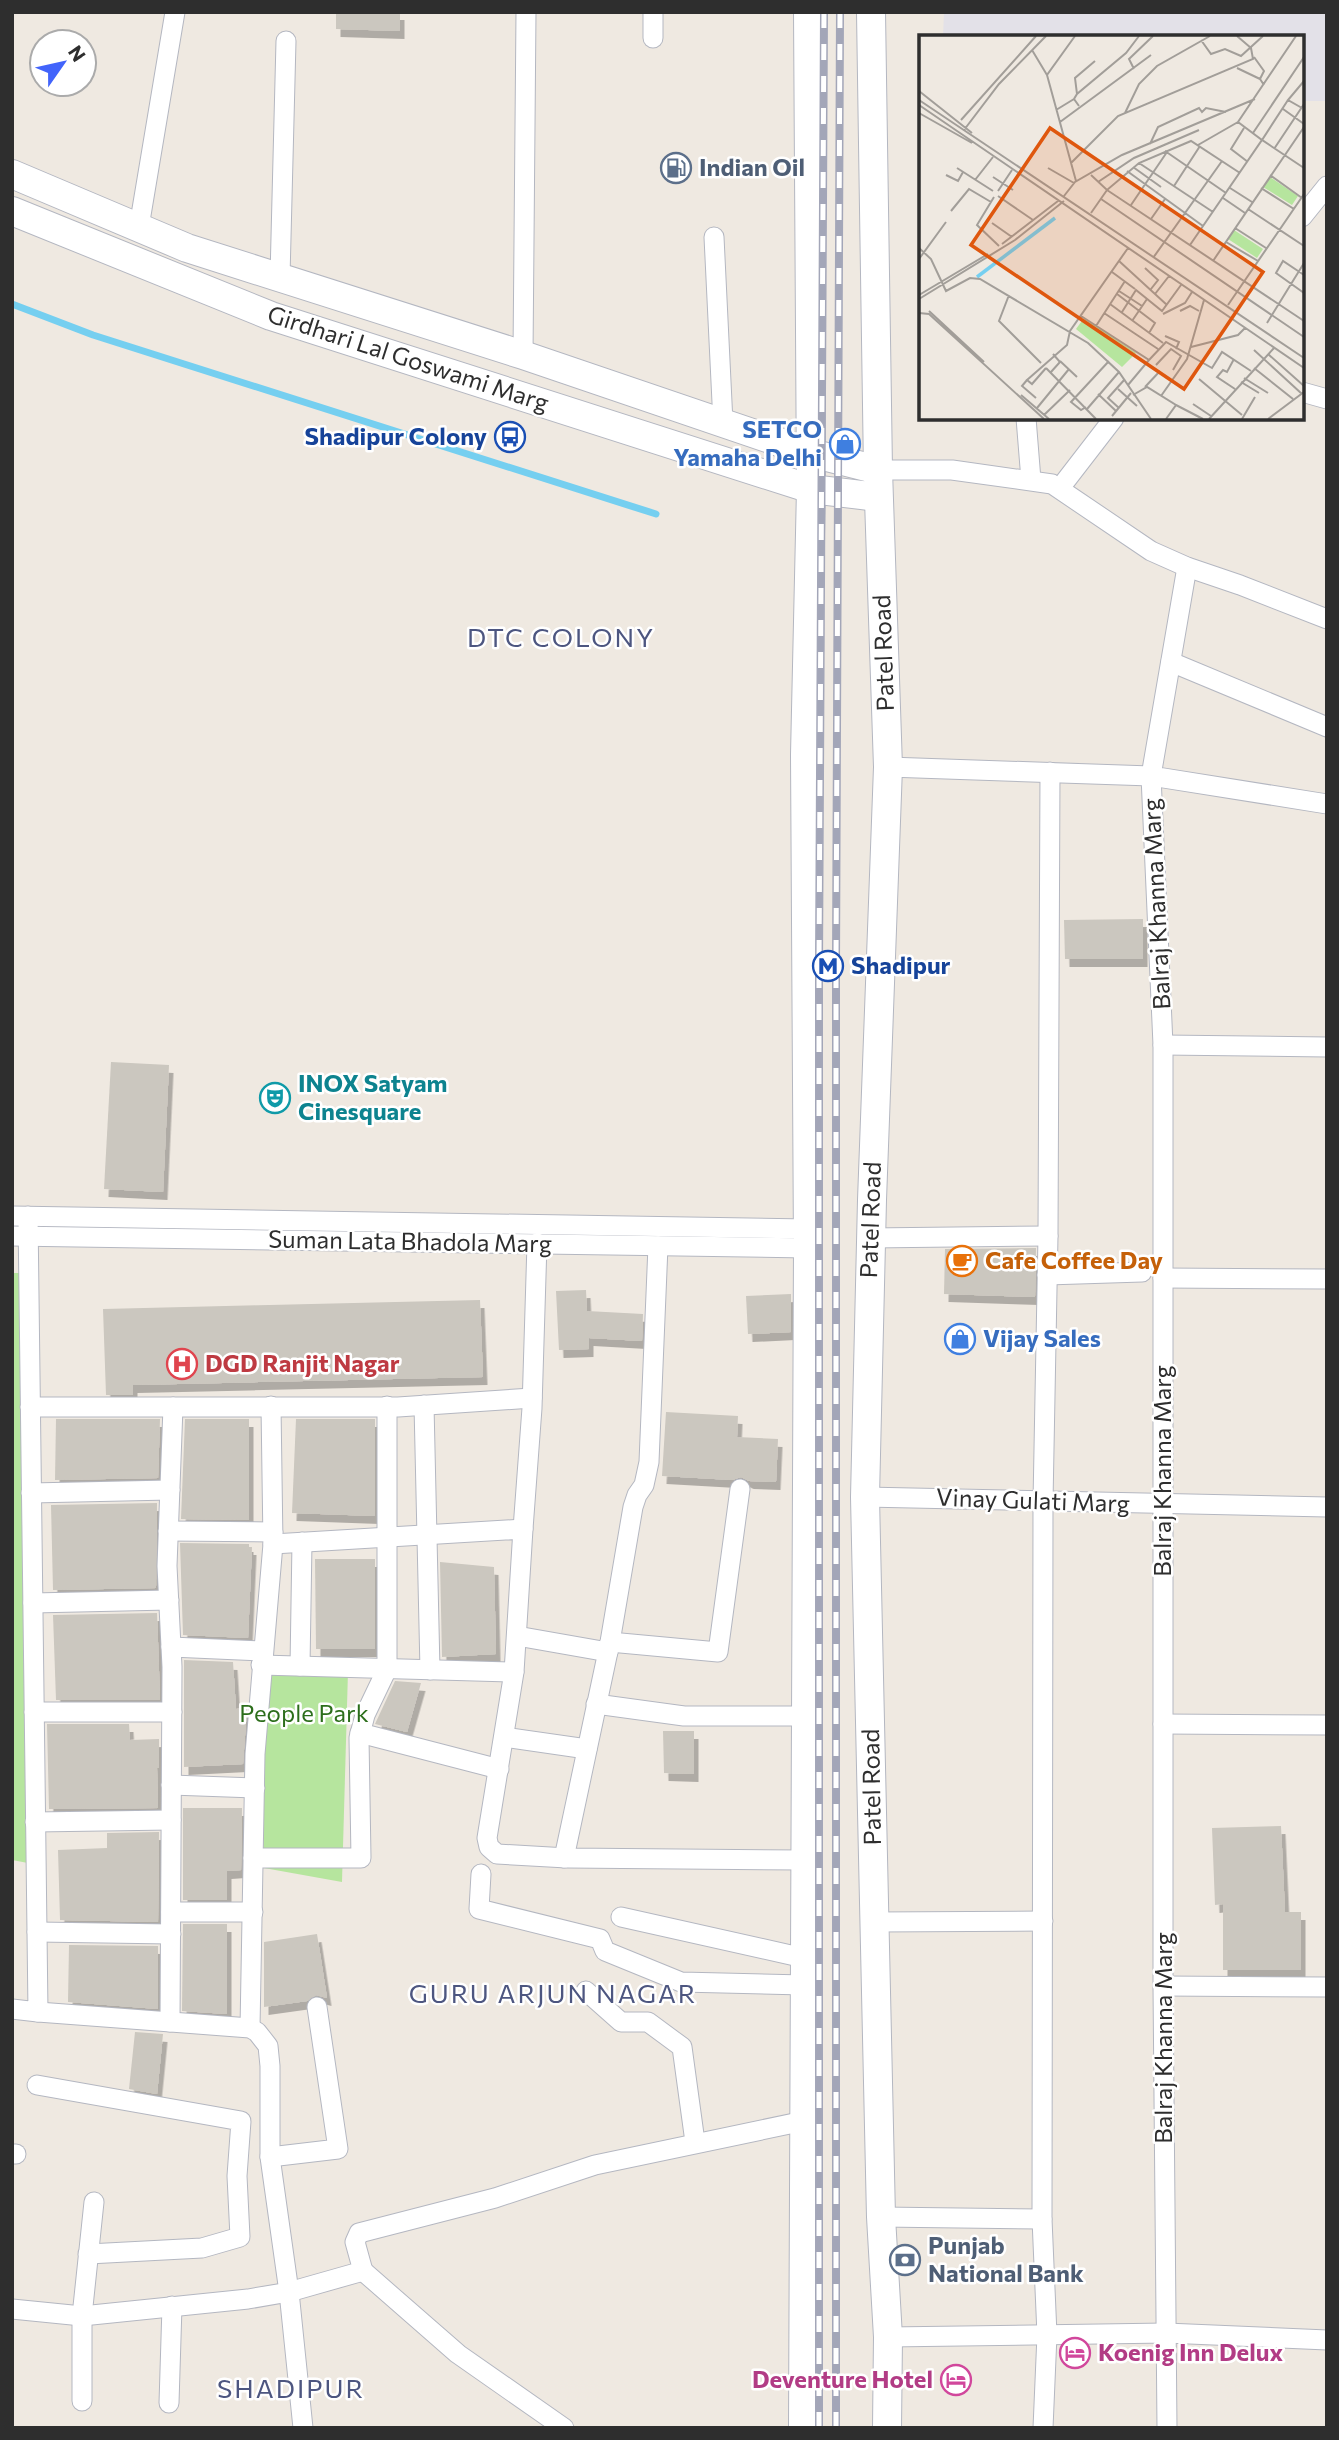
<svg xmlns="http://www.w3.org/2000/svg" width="1339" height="2440" font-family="Commissioner,sans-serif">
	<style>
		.industrial { fill: #e3e1e8 }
		.green { fill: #b6e59e }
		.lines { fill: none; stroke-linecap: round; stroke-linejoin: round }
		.stream { stroke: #75cff0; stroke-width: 7 }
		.building { fill: #cbc7bf; filter: url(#shadow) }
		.street-casing { stroke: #b4b7c1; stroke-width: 21 }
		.secondary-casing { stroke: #b4b7c1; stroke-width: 30 }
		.street { stroke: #fff; stroke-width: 19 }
		.secondary { stroke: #fff; stroke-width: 28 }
		.rail-casing { stroke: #a3a6b8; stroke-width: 8 }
		.rail { stroke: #fff; stroke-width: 5; stroke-dasharray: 16; stroke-linecap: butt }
		.labels { text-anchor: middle; stroke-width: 5; stroke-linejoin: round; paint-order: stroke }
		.service-label { font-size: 24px; font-weight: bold; fill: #4e5e75; stroke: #fff; text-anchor: start }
		.street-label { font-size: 24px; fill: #2e2e2e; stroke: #fff }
		.shop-label { font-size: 24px; font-weight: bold; fill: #366cbe; stroke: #fff; text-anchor: end }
		.transit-label { font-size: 24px; font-weight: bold; fill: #164399; stroke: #fff; text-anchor: end }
		.culture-label { font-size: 24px; font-weight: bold; fill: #0d838f; stroke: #fff; text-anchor: start }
		.food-label { font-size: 24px; font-weight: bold; fill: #c56008; stroke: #fff; text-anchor: start }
		.health-label { font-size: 24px; font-weight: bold; fill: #be3a42; stroke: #fff; text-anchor: start }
		.park-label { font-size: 24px; fill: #2c6e1b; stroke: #fff }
		.hotel-label { font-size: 24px; font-weight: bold; fill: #b23c85; stroke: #fff; text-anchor: start }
		.neighbourhood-label { font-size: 26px; letter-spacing: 2px; fill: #4d5680; stroke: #fff }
		.inset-river { fill: none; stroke: #75cff0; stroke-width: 3.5 }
		.inset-road { fill: none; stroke: #a29e99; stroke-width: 2 }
		.view { fill: #df570e; fill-opacity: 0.15; stroke: #df570e; stroke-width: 3.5 }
		.inset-edge { fill: none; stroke: #2e2e2e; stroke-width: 3.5 }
	</style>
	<defs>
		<filter id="shadow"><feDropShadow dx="4.5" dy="8" stdDeviation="0" flood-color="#0004"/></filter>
	</defs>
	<rect width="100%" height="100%" fill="#efe9e1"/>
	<path class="industrial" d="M944 12H1327V101H1302V37H943Z"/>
	<g class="green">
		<path d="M12 1273H21L20 1330 30 1471 28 1863 12 1860Z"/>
		<path d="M258 1671H348L342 1882 264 1868Z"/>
	</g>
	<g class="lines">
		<path class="stream" d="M12 304 93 335 656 514"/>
	</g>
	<g class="building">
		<path d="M336 12H400V31L336 29Z"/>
		<path d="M1143 919V959H1065L1064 920Z"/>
		<path d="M111 1062 169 1065 163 1192 104 1189Z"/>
		<path d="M1036 1248 1035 1297 944 1294 945 1249Z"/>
		<path d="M586 1290 587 1311 643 1314 642 1341 589 1338V1349L559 1350 556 1291Z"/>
		<path d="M791 1294V1332L748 1334 746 1296Z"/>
		<path d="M480 1300 483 1377 133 1385V1395H106L103 1309Z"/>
		<path d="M666 1412 738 1416 737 1437 778 1439 776 1482 749 1481 741 1477 732 1480 662 1476Z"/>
		<path d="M56 1419H160L158 1478 55 1480Z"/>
		<path d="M185 1419H249V1520L181 1519Z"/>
		<path d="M296 1419H375V1516L292 1513Z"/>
		<path d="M157 1503 156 1588 53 1590 51 1505Z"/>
		<path d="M180 1543 249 1544V1547H252L248 1638 183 1635Z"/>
		<path d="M315 1559H375V1649H316Z"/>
		<path d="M440 1562 494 1567 496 1654 442 1657Z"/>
		<path d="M157 1613 160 1700H56L53 1615Z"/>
		<path d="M184 1660 233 1662 236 1709 247 1708 243 1764 184 1767Z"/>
		<path d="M395 1681 421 1683 407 1732 375 1724Z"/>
		<path d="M47 1724H129L130 1740 159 1739V1768H157L158 1808 49 1809Z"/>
		<path d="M663 1731H694V1774L664 1773Z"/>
		<path d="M183 1808H242L241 1870 227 1871V1900H183Z"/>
		<path d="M1281 1826 1285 1912H1301V1970H1223V1904L1215 1905 1212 1828Z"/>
		<path d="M159 1832 158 1922 60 1920 58 1850 107 1848V1833Z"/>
		<path d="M183 1924H227V2014L182 2011Z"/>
		<path d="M317 1934 327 1998 316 1995 307 2001 264 2007V1942Z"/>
		<path d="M69 1945 158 1946V2009L68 2002Z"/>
		<path d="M135 2032 163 2034 157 2094 129 2089Z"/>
	</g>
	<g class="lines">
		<g class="street-casing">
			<g id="street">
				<path d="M653 38V12"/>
				<path d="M1302 217 1327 186"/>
				<path d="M139 227 175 12"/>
				<path d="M714 237 723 423"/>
				<path d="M280 277 286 41"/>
				<path d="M523 355 526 12"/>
				<path d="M1302 392 1327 399"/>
				<path d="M1026 418 1031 480"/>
				<path d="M878 470H952L1052 484 1151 551 1187 567 1240 585 1327 619"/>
				<path d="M1060 488 1114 418"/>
				<path d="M1187 567 1151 776 1327 804"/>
				<path d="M1171 662 1327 727"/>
				<path d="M888 767 1151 776 1163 1045V1986L1167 2428"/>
				<path d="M1163 1045 1327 1047"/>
				<path d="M12 1216 808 1229"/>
				<path d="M12 1236 808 1248"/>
				<path d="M870 1238 1048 1236"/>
				<path d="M1047 1275 1142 1272"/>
				<path d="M1163 1278 1327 1279"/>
				<path d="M424 1405 430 1670"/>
				<path d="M30 1407H398L532 1398"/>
				<path d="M31 1493 170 1490"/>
				<path d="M865 1497 1327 1507"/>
				<path d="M523 1529 532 1408 537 1243"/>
				<path d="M168 1531 273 1532"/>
				<path d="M273 1544 523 1529 514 1672 487 1838 489 1847 497 1854 567 1858 804 1860"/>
				<path d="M33 1603 169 1600"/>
				<path d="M517 1636 608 1652"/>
				<path d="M610 1642 718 1652 740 1489"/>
				<path d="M171 1647 263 1651"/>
				<path d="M261 1665 514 1672"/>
				<path d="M300 1666 302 1542"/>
				<path d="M596 1704 684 1716H805"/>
				<path d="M34 1712H172"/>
				<path d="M1163 1724 1327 1725"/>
				<path d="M360 1733 499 1769"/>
				<path d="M504 1737 587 1749"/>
				<path d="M171 1785 255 1788"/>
				<path d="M35 1822 171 1820"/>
				<path d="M253 1858H361L359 1738 365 1715 387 1669V1406"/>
				<path d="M564 1858 610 1642 633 1507 637 1495 644 1485 649 1462 658 1246"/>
				<path d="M481 1874 479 1909 600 1939 605 1951 681 1982 804 1985"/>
				<path d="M171 1912H253"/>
				<path d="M621 1917 804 1958"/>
				<path d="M875 1922 1043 1921"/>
				<path d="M37 1932 171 1934"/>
				<path d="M1163 1986 1327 1987"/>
				<path d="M586 1991 621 2022H648L682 2047 695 2142"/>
				<path d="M12 2009 38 2012 28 1216"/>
				<path d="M38 2012 250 2028 257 2032 268 2046 270 2066V2157L289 2292 303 2428"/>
				<path d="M170 2022 172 1667 167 1566 173 1407"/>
				<path d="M250 2028 255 1754 273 1544 271 1406"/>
				<path d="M37 2085 241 2121 237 2176 240 2237 202 2248 88 2254"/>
				<path d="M12 2154H16"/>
				<path d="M270 2157 338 2149 317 2007"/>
				<path d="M881 2217 1042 2219"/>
				<path d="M363 2271 458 2354 564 2428"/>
				<path d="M12 2309 82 2316 248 2299 289 2292 363 2271 355 2242 359 2233 495 2198 595 2165 804 2121"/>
				<path d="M888 2337 1166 2333 1327 2340"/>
				<path d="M82 2401V2316L94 2202"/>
				<path d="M169 2403 172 2306"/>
				<path d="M1043 2428 1047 2335 1042 2219 1043 1502 1048 1236 1050 772"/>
			</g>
		</g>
		<g class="secondary-casing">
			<g id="secondary">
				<path d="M871 12 878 470 888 767 872 1200 865 1497 881 2217 888 2337 887 2428"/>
				<path d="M12 174 187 248 523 355 811 453 878 470"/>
				<path d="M12 211 271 316 811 489 878 497"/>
				<path d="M803 2428 808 1248 805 755 811 489 808 12"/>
			</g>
		</g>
		<use href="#street" class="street"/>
		<use href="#secondary" class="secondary"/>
		<g class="rail-casing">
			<g id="rail">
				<path d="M819 2428V965L824 12"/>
				<path d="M836 2428V965L840 12"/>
			</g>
		</g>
		<use href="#rail" class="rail"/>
	</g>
	<defs>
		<g id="fuel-ring" transform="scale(1.575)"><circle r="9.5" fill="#fff" stroke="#5c6f8a" stroke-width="1.5"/><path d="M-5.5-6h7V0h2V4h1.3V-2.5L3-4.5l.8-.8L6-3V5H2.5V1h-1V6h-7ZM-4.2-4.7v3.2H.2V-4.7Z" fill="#5c6f8a"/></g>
		<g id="bus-ring" transform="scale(1.575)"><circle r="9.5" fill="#fff" stroke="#1a4fb4" stroke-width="1.5"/><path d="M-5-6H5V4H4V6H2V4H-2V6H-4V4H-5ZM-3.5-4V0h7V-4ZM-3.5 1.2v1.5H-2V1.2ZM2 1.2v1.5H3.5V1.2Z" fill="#1a4fb4"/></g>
		<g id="shop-ring" transform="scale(1.575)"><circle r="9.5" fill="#fff" stroke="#3f7fe0" stroke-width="1.5"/><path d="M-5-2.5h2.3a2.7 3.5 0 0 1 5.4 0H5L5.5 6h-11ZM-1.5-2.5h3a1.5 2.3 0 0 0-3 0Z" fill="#3f7fe0"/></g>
		<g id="metro-ring" transform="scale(1.575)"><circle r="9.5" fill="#fff" stroke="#1a4fb4" stroke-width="1.5"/><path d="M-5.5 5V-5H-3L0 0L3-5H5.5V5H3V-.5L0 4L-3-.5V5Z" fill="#1a4fb4"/></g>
		<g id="theatre-ring" transform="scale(1.575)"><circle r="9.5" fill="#fff" stroke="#0f9aa8" stroke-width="1.5"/><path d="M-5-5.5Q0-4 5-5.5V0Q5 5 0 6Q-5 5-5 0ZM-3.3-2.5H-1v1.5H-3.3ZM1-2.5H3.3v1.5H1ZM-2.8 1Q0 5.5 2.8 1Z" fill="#0f9aa8"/></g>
		<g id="cafe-ring" transform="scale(1.575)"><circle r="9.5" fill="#fff" stroke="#e8710a" stroke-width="1.5"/><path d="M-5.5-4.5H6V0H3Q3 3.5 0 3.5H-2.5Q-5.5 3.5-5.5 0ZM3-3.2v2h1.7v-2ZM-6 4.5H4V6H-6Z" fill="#e8710a"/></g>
		<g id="hospital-ring" transform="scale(1.575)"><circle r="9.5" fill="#fff" stroke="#e0444e" stroke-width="1.5"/><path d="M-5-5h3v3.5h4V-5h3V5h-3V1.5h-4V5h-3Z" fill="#e0444e"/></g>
		<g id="bank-ring" transform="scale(1.575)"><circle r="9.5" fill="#fff" stroke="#5c6f8a" stroke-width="1.5"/><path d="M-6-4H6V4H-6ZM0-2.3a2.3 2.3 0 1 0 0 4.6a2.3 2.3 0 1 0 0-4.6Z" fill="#5c6f8a"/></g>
		<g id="hotel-ring" transform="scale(1.575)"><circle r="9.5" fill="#fff" stroke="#d1479c" stroke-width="1.5"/><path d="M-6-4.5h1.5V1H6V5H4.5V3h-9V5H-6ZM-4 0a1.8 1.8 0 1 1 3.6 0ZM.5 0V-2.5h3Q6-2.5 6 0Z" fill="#d1479c"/></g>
	</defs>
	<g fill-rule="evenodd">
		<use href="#fuel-ring" x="676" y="168"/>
		<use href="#bus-ring" x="510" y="437"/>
		<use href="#shop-ring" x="845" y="444"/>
		<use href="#metro-ring" x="828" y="966"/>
		<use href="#theatre-ring" x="275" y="1098"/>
		<use href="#cafe-ring" x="962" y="1261"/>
		<use href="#shop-ring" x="960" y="1339"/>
		<use href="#hospital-ring" x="182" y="1364"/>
		<use href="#bank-ring" x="905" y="2260"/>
		<use href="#hotel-ring" x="1075" y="2353"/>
		<use href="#hotel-ring" x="956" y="2380"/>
	</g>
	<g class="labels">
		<g class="service-label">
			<text x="699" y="176">Indian Oil</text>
			<text x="928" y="2254">Punjab<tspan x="928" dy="28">National Bank</tspan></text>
		</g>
		<g class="street-label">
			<text transform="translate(408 359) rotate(18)" y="8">Girdhari Lal Goswami Marg</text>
			<text transform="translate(884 653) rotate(-92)" y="8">Patel Road</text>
			<text transform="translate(1157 904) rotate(-93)" y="8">Balraj Khanna Marg</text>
			<text transform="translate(871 1220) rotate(-88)" y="8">Patel Road</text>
			<text transform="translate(410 1242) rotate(1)" y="8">Suman Lata Bhadola Marg</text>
			<text transform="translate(1163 1471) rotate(-90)" y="8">Balraj Khanna Marg</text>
			<text transform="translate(1033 1501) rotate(2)" y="8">Vinay Gulati Marg</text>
			<text transform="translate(872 1787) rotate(-91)" y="8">Patel Road</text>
			<text transform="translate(1164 2038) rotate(-90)" y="8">Balraj Khanna Marg</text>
		</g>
		<g class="shop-label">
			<text x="822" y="438">SETCO<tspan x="822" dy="28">Yamaha Delhi</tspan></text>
			<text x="983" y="1347" text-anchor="start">Vijay Sales</text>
		</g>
		<g class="transit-label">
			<text x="487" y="445">Shadipur Colony</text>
			<text x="851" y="974" text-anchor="start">Shadipur</text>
		</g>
		<g class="culture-label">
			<text x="298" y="1092">INOX Satyam<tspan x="298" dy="28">Cinesquare</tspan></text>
		</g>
		<g class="food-label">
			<text x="985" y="1269">Cafe Coffee Day</text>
		</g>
		<g class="health-label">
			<text x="205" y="1372">DGD Ranjit Nagar</text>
		</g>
		<g class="park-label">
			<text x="304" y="1722">People Park</text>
		</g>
		<g class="hotel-label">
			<text x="1098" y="2361">Koenig Inn Delux</text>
			<text x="933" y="2388" text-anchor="end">Deventure Hotel</text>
		</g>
		<g class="neighbourhood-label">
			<text x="561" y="647">DTC COLONY</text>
			<text x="553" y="2003">GURU ARJUN NAGAR</text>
			<text x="291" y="2398">SHADIPUR</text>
		</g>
	</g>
	<g transform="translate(919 35)">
		<rect width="385" height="385" fill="#efe9e1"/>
		<path d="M351 142 379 161 373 170 344 152ZM315 195 344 214 338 223 309 204ZM165 283 217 318 203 332 157 294Z" fill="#b6e59e"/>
		<path class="inset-river" d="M58 242 136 183"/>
		<path class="inset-road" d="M156 1 128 40 157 146M282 5 292 19 306 14 322 21 344 1M113 15 128 40M335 22 345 36 341 44 345 50M318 33 341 44M215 34 210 24 234 1M0 56 53 98M158 59 156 43 176 26M0 65 385 323M369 65 343 105 319 87 377 1M0 70 385 333M160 71 155 64 158 59 207 18 220 1M383 73 369 65 385 46M364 74 385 89M137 75 155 64M0 78 53 108M206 78 220 49 238 31 291 1M42 85 117 1M141 87 232 20M325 93 312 114 329 127M45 95 80 49 127 1M334 98 385 22M231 109 239 92 280 73 283 77 287 73 307 77M279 110 319 87M355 114 385 69M246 116 307 158M152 128 199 81 334 24 332 13 318 1M220 128 294 177M214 132 242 152M38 133 74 156M129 133 155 148M208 136 284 191M27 140 39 146 44 137M172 140 188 155 220 128 272 106 321 138M351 140 383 163M74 142 94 155M56 145 74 122M179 147 215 123 280 95M255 151 281 111M311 153 333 167M342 153 375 174M79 156 93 135M79 161 114 185M145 161 156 147 203 120 336 64M75 162 58 190 80 211M304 163 326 178M182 164 385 302M212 170 248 117M329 174 385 211M32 176 50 154 72 167M172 178 188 155 385 286M232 184 246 164M73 188 93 202M316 193 347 213M307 207 339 226M83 209 139 166M271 210 343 105 385 133M0 213 12 224 27 256 51 243 61 244 169 308 200 337 232 384M234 223 303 126M0 224 27 187M200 226 248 270M294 226 385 92M226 233 239 245 232 254M193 237 216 254M385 240 364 226 357 238 385 258M200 256 223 271M198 259 236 288 230 298M236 259 250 241M0 260 69 219M90 260 80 286 122 328M0 264 96 205 145 166M191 269 244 308M309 270 385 159M10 276 65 327M261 276 271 271 280 276M203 277 217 255 243 276 262 250M0 278 10 279 125 384M185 278 239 314M244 279 266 268 273 257M162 281 230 325 209 350M213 286 228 264M348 288 385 228M177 291 206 246M246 301 260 307 257 314M272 312 319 300 326 293M335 315 383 359M349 319 385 351M315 324 308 337 304 335 298 342 316 354M230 325 247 307 293 333 303 317 332 336M141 326 158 342M237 330 252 314 262 321 254 335M127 333 113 349 108 345 148 310 151 296 209 213M127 333 177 384M335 333 374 364M132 337 141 327 134 319M325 343 349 358M280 344 323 380M108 345 103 351 117 363M322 347 340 358M226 352 241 336M199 354 218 371M179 359 197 376M102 360 130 384M214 360 228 352 257 370 247 384M242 361 268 324 285 265M274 369 292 381M257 370 284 384M167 372 162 375 152 367 190 326M118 373 150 334M200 373 189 363 206 344M168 374 200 337M125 380 151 355M193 381 212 358M290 384 355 313M323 384 336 362M349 384 385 357"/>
		<path class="view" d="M131 93 344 237 265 354 52 210Z"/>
		<rect width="385" height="385" class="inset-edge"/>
	</g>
	<rect width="1339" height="2440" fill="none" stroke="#2e2e2e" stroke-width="28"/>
	<g transform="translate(63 63) rotate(56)"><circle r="33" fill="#ffffff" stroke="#ababab" stroke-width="2"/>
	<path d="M0-5L12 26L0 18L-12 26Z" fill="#4264fb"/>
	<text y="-10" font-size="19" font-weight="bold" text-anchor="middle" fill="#2e2e2e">N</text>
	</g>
</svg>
